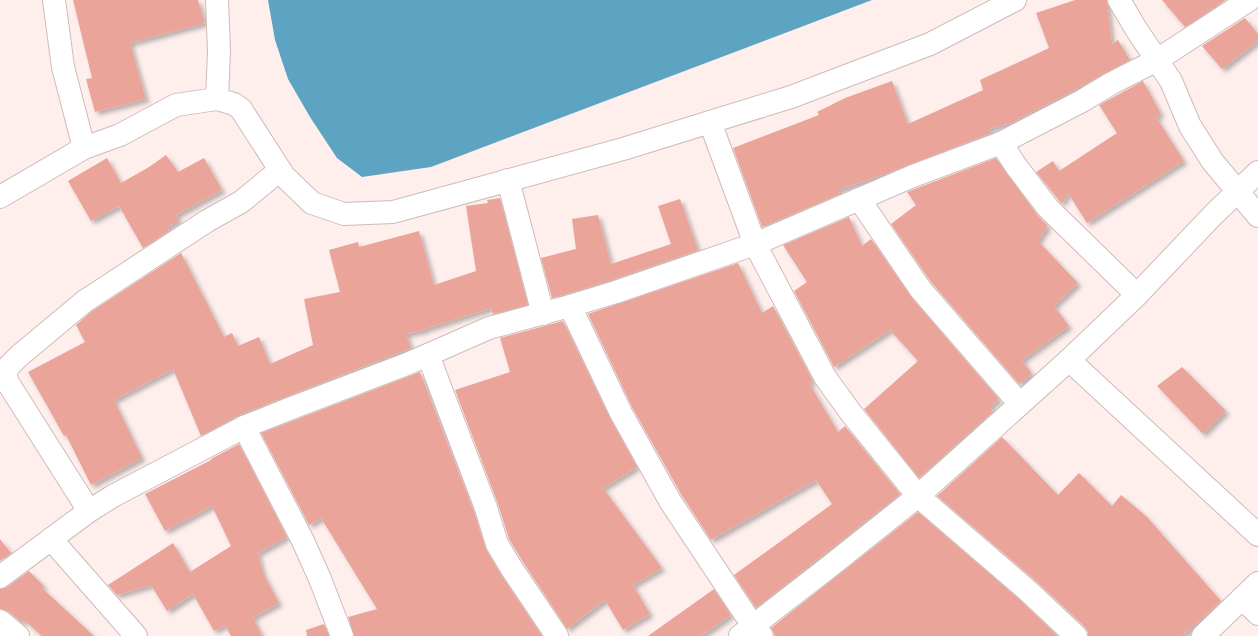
<svg xmlns="http://www.w3.org/2000/svg" width="1258" height="636" font-family="Barlow,sans-serif">
	<style>
		.water { fill: #5da4c3 }
		.building { fill: #eaa49a; filter: url(#shadow) }
		.lines { fill: none; stroke-linecap: round; stroke-linejoin: round }
		.minor-casing { stroke: #cdbcb9; stroke-width: 24 }
		.minor { stroke: #fff; stroke-width: 22 }
	</style>
	<defs>
		<filter id="shadow"><feDropShadow dx="3.5" dy="3.5" stdDeviation="2" flood-color="#0004"/></filter>
	</defs>
	<rect width="100%" height="100%" fill="#feefed"/>
	<path class="water" d="M268 0H872L431 167 362 177 337 158 310 117 288 79 275 40Z"/>
	<g class="building">
		<path d="M73 0H198L205 23 130 43 146 99 95 112 86 79 92 78Z"/>
		<path d="M1075 0H1107L1112 44 1118 40 1130 60 1080 87 1011 123 988 129 991 133 885 174 838 190 840 194 762 227 733 148 819 115 817 112 845 98 892 81 908 124 983 90 980 80 1049 48 1036 13Z"/>
		<path d="M1162 0H1226L1185 27Z"/>
		<path d="M1245 18 1258 34V41L1222 69 1202 46Z"/>
		<path d="M1143 81 1161 114 1156 117 1184 161 1087 223 1068 193 1062 204 1036 172 1053 161 1059 171 1117 133 1099 105Z"/>
		<path d="M166 155 178 172 204 158 222 190 176 215 179 221 167 227 169 231 143 248 119 206 91 221 68 181 107 158 121 183 149 167Z"/>
		<path d="M996 158 1038 216 1048 226 1038 241 1078 283 1054 306 1069 326 1022 360 1032 374 1019 384 931 282 891 224 916 205 907 192Z"/>
		<path d="M500 198 528 305 493 314 491 308 425 329V330L406 334 411 348 239 415 201 436 173 369 114 400 142 458 91 485 66 435 64 436 28 372 85 342 76 325 92 311 181 253 224 337 232 333 238 346 259 337 270 364 313 345 304 299 340 292 329 250 358 242 359 247 419 231 434 285 476 271 466 206 488 203 487 200Z"/>
		<path d="M680 199 698 250 612 280 552 298 541 258 576 249 572 219 598 215 611 264 671 244 658 206Z"/>
		<path d="M849 217 862 246 871 239 912 298 999 399 990 407 993 411 919 478 864 409 918 361 890 330 834 367 794 291 807 282 783 245Z"/>
		<path d="M738 263 762 313 773 306 813 381 809 383 838 432 845 426 900 494 756 608 734 575 832 504 816 480 711 540 681 494 632 407 588 314Z"/>
		<path d="M563 321 610 418 637 467 603 488 662 568 633 585 650 614 623 630 605 600 567 629 523 562 509 539 498 504 455 390 510 372 500 338Z"/>
		<path d="M1182 367 1226 411 1203 434 1157 386Z"/>
		<path d="M420 372 474 512 486 550 502 576 542 636H354L348 617 377 609 321 518 309 525 261 433Z"/>
		<path d="M1002 437 1058 495 1079 473 1112 506 1121 495 1146 516 1221 601 1182 636H1088V632L1085 627 1036 581 937 496Z"/>
		<path d="M239 444 287 537 258 553 263 573 279 603 253 617 262 636H231L225 625 214 631 193 594 167 611 151 585 117 595 108 585 173 543 190 572 231 546 212 506 165 531 145 494 211 460V459Z"/>
		<path d="M918 512 1019 599 1058 636H775L771 628Z"/>
		<path d="M0 539 11 553 0 561Z"/>
		<path d="M29 571 44 586 42 588 94 636H42L24 620 22 623 8 611 0 609V589L7 587Z"/>
		<path d="M714 589 731 615 701 636H648Z"/>
		<path d="M324 624 329 636H307L306 630Z"/>
	</g>
	<g class="lines">
		<g class="minor-casing">
			<g id="minor">
				<path d="M54 0 63 67 84 148"/>
				<path d="M217 0 219 51 217 99"/>
				<path d="M1119 0 1136 29 1171 81 1190 126 1213 162 1258 216"/>
				<path d="M710 122 755 244 825 377 851 413 918 496 1027 590 1076 636"/>
				<path d="M1001 143 1016 166 1048 208 1137 295"/>
				<path d="M508 180 543 314"/>
				<path d="M0 197 84 148 120 135 176 105 217 99 234 104 241 109 284 176 312 203 344 214 393 212 623 149 791 97 930 44 1015 0"/>
				<path d="M859 199 921 290 1019 403"/>
				<path d="M570 306 621 413 670 501 753 626 762 636"/>
				<path d="M428 355 486 508 497 544 512 569 557 636"/>
				<path d="M1069 360 1137 295 1214 214 1258 172"/>
				<path d="M244 427 303 541 320 579 342 636"/>
				<path d="M89 511 8 383 5 373 9 366 19 356 85 301 207 221 241 202 280 170"/>
				<path d="M51 539 136 636"/>
				<path d="M0 577 89 511 113 496 244 427 289 409 407 364 489 328 570 306 616 292 755 244 913 176 1001 143 1082 101 1112 83 1157 60 1249 0"/>
				<path d="M1242 598 1258 614"/>
				<path d="M0 621 18 636"/>
				<path d="M740 636 829 567 918 496 1069 360 1258 535"/>
				<path d="M1203 636 1258 583"/>
			</g>
		</g>
		<use href="#minor" class="minor"/>
	</g>
</svg>
